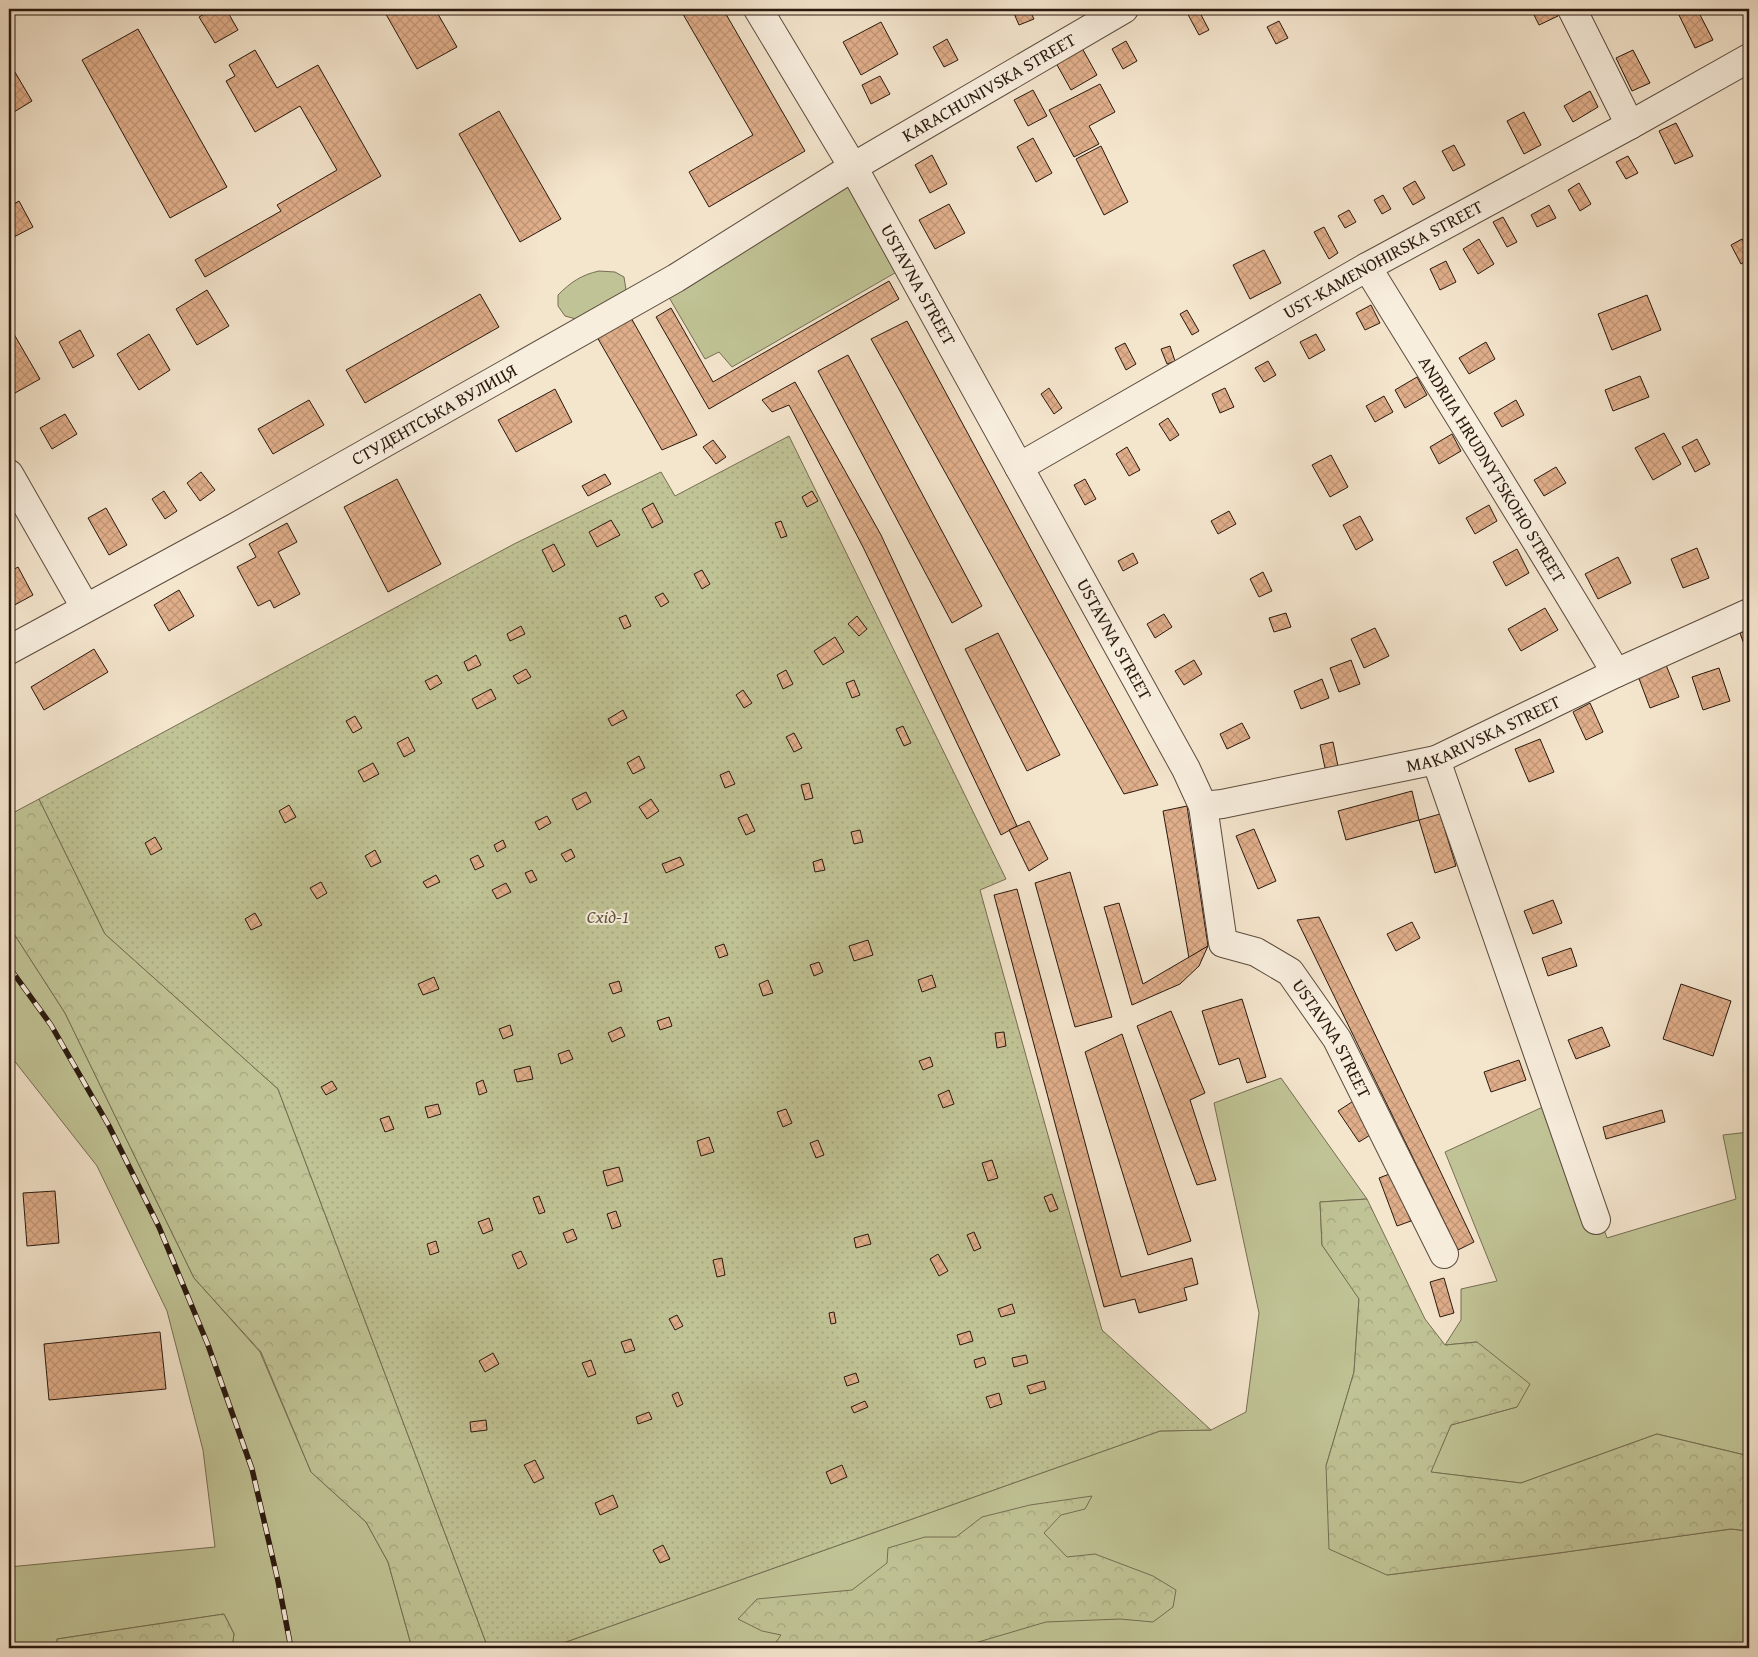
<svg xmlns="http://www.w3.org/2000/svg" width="1758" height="1657" font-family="'Gentium Book Plus',serif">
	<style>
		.green { fill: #c0c395; stroke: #756e52 }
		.forest { fill: url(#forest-crowns); stroke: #756e52 }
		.garden { fill: url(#garden-dots); stroke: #756e52 }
		.building { fill: url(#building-cross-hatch); stroke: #2a190e }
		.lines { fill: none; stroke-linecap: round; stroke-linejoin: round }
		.minor-casing { stroke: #5c4c3e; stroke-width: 30 }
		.minor { stroke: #f8eede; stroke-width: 28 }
		.rail-casing { stroke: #2a190e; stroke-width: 5.5 }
		.rail { stroke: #f8eede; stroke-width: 4; stroke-dasharray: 11; stroke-linecap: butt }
		.labels { text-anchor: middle; stroke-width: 4; stroke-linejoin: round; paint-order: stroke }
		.street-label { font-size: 18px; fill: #2a190e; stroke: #f8eede }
		.park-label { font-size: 18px; font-style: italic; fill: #5e543d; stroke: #f8eede }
	</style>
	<defs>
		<pattern id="forest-crowns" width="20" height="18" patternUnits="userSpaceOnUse" patternTransform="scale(1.25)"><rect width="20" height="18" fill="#c0c395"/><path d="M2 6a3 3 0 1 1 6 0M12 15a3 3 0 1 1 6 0" fill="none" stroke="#a5a77f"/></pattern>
		<pattern id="garden-dots" width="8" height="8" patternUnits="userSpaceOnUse" patternTransform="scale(1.25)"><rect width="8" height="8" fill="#c0c395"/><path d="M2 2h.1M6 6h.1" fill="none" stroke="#a5a77f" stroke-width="1.8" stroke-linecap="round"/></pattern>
		<pattern id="building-cross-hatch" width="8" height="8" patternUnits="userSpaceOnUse" patternTransform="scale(1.25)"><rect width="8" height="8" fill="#e0ae8a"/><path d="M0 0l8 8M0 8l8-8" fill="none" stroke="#c09576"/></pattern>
	</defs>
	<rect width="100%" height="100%" fill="#f4e5cd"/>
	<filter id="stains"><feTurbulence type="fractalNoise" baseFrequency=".004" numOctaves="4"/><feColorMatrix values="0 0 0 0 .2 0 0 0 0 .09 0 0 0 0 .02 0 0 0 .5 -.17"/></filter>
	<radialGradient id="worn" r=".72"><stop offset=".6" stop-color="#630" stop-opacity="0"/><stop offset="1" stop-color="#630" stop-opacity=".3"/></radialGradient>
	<g class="green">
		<path d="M847 185 900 270 732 367 719 352 705 359 667 294Z"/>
		<path d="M599 271 615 272 624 277 626 290 576 319 565 316 558 306V295C571 282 581 275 599 271Z"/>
		<path d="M9 926 65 1013 194 1278 260 1352 311 1472 366 1522 388 1562 412 1648H232L234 1634 224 1614 57 1639 58 1648H9V1567L215 1547 203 1450 167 1311 97 1166 9 1054Z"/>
		<path d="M1281 1078 1367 1199 1320 1202 1322 1245 1359 1298 1354 1372 1326 1466 1387 1575 1544 1555 1731 1529 1749 1531V1648H549L1160 1431 1211 1430 1246 1412 1259 1313 1214 1103Z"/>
		<path d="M1558 1100 1607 1238 1736 1199 1723 1135 1749 1132V1456L1657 1434 1521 1483 1430 1472 1451 1425 1517 1407 1477 1342 1445 1345 1461 1320V1289L1497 1281 1445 1152Z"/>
	</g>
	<g class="forest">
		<path d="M39 799 105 934 278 1089 488 1648H412L388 1562 366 1522 311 1472 261 1352 194 1278 65 1013 9 926V815Z"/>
		<path d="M1367 1199 1425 1319 1445 1345 1477 1342 1530 1384 1517 1407 1451 1425 1431 1472 1521 1483 1657 1434 1749 1456V1531L1731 1529 1544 1555 1387 1575 1329 1549 1326 1466 1354 1372 1359 1299 1322 1245 1320 1202Z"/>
		<path d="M1092 1496 1085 1509 1061 1515 1044 1533 1067 1557 1095 1554 1153 1576 1176 1590 1173 1607 1153 1622 1120 1619 1046 1622 958 1648H772L781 1635 762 1631 738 1619 757 1599 852 1590 887 1563 888 1548 925 1537H956L982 1517 1030 1505Z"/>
		<path d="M224 1614 234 1634 232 1648H58L57 1639Z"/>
	</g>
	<path class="garden" d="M789 436 1006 879 980 890 1102 1330 1211 1430 1160 1431 549 1648H488L278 1089 105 934 39 799 514 544 661 472 675 496Z"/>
	<g class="building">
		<path d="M47 9H58L50 13Z"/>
		<path d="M213 9H226L238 30 215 43 199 17Z"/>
		<path d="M383 9H435L457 47 417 69Z"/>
		<path d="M680 9H723L805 151 709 207 689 172 753 135Z"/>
		<path d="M1012 9H1029L1034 19 1019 25Z"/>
		<path d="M1185 9H1198L1209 30 1199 35Z"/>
		<path d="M1546 9H1555L1558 16 1539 25 1534 15Z"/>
		<path d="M1692 9H1697L1713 40 1695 48 1679 15Z"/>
		<path d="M1279 21 1288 38 1276 44 1267 27Z"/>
		<path d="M881 22 898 54 861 75 843 42Z"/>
		<path d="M138 29 227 187 170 218 82 60Z"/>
		<path d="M947 39 958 60 944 67 933 47Z"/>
		<path d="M1126 41 1137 61 1123 69 1112 49Z"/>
		<path d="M1082 48 1097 75 1071 90 1056 63Z"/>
		<path d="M255 50 277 88 318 65 381 176 205 277 195 260 281 211 277 205 337 170 300 106 255 132 226 81 235 76 229 65Z"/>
		<path d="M1633 50 1650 83 1632 91 1616 58Z"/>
		<path d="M9 62 32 101 9 115Z"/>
		<path d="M880 76 890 94 871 104 862 85Z"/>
		<path d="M1100 84 1115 112 1089 126 1099 144 1074 157 1049 110Z"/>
		<path d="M1033 90 1047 116 1028 126 1014 100Z"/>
		<path d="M1590 91 1598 107 1573 122 1564 106Z"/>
		<path d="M499 111 561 219 520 242 459 134Z"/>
		<path d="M1524 112 1541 145 1524 154 1507 121Z"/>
		<path d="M1676 123 1693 156 1675 164 1659 131Z"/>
		<path d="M1033 138 1052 173 1036 182 1017 147Z"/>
		<path d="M1454 145 1465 165 1453 171 1442 151Z"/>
		<path d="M1101 146 1128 202 1104 215 1076 159Z"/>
		<path d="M932 155 947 184 930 193 915 165Z"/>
		<path d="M1628 156 1638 173 1626 179 1616 162Z"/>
		<path d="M1415 181 1425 198 1413 205 1403 188Z"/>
		<path d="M1579 183 1591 204 1580 211 1568 190Z"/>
		<path d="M1383 195 1391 209 1382 214 1374 200Z"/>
		<path d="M19 201 33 227 12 238 9 231V207Z"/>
		<path d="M949 204 965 233 935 249 919 220Z"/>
		<path d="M1549 205 1556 218 1537 227 1531 215Z"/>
		<path d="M1349 210 1356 222 1345 228 1338 216Z"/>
		<path d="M1503 217 1517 242 1507 247 1493 222Z"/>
		<path d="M1324 227 1338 253 1329 259 1314 232Z"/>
		<path d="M1479 239 1494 264 1478 274 1463 249Z"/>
		<path d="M1742 239 1749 252V259L1741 264 1731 245Z"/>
		<path d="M1264 250 1281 283 1250 299 1233 265Z"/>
		<path d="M1446 261 1456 282 1440 290 1430 269Z"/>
		<path d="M889 281 899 299 709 409 656 317 671 308 713 382Z"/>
		<path d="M207 290 229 326 197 345 176 309Z"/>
		<path d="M480 294 499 327 365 403 346 370Z"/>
		<path d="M1647 295 1661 330 1612 350 1598 314Z"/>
		<path d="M1371 305 1380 323 1365 330 1356 313Z"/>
		<path d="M1187 310 1199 331 1192 335 1180 314Z"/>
		<path d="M630 316 697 435 662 450 597 337Z"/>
		<path d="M907 321 1158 785 1124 794 871 339Z"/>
		<path d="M11 329 40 379 15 393 9 382V331Z"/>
		<path d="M80 330 94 356 73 368 59 342Z"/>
		<path d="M149 334 170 370 139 390 117 354Z"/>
		<path d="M1316 334 1325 350 1309 359 1300 342Z"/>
		<path d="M1486 342 1495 359 1469 374 1459 358Z"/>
		<path d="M1125 343 1136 364 1126 370 1115 348Z"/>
		<path d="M1170 346 1175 361 1167 364 1161 349Z"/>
		<path d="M848 355 982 606 952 623 818 371Z"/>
		<path d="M1268 361 1276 375 1264 382 1255 368Z"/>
		<path d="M1640 376 1649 397 1613 411 1605 390Z"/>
		<path d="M1417 377 1427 395 1405 408 1395 390Z"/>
		<path d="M795 382 881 535 1017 826 1001 835 864 549 789 405 772 412 762 400Z"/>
		<path d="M1049 388 1062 408 1054 414 1041 394Z"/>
		<path d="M1225 388 1234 407 1220 413 1212 394Z"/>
		<path d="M555 389 572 422 516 452 498 420Z"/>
		<path d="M1384 396 1393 412 1375 422 1366 406Z"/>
		<path d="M309 400 324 425 273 454 258 429Z"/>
		<path d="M1516 400 1524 415 1502 427 1494 413Z"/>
		<path d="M65 414 77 434 52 449 40 428Z"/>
		<path d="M1168 418 1179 435 1170 441 1159 424Z"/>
		<path d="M1664 433 1681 464 1653 480 1635 448Z"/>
		<path d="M1452 434 1461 451 1439 464 1430 447Z"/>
		<path d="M1697 439 1710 464 1695 472 1682 447Z"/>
		<path d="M713 440 726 457 716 464 703 447Z"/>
		<path d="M1127 447 1140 470 1129 476 1116 454Z"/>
		<path d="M1331 455 1348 487 1330 497 1312 465Z"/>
		<path d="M1556 467 1566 483 1544 496 1534 480Z"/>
		<path d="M201 472 215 490 200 501 187 483Z"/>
		<path d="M605 474 611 484 588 496 582 486Z"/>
		<path d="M397 479 441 564 388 592 344 507Z"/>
		<path d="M1085 479 1096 499 1085 505 1074 485Z"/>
		<path d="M164 491 177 511 165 519 152 499Z"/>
		<path d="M812 491 818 501 807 507 802 497Z"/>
		<path d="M653 503 663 522 652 528 642 509Z"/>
		<path d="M1489 505 1497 521 1475 534 1466 518Z"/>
		<path d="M106 508 127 545 109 555 88 518Z"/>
		<path d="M1229 511 1236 524 1218 534 1211 521Z"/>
		<path d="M1360 516 1373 540 1356 550 1343 525Z"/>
		<path d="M611 520 620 535 597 547 589 532Z"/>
		<path d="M781 521 787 536 781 538 775 523Z"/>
		<path d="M287 523 297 542 278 552 300 594 274 608 270 600 258 606 237 567 256 557 249 544Z"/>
		<path d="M554 544 565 565 553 572 542 550Z"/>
		<path d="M1697 548 1709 578 1683 588 1671 559Z"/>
		<path d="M1517 549 1529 573 1506 586 1493 562Z"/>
		<path d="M1133 553 1138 563 1123 571 1118 561Z"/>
		<path d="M1618 557 1631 583 1598 599 1585 574Z"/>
		<path d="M18 567 33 595 9 608V572Z"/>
		<path d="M702 570 710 584 702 589 694 574Z"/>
		<path d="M1263 572 1272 591 1259 597 1250 579Z"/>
		<path d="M179 590 194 616 169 631 154 605Z"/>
		<path d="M663 593 669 602 661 607 655 597Z"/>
		<path d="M1545 608 1558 630 1521 651 1508 629Z"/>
		<path d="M1286 613 1291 627 1274 632 1269 618Z"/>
		<path d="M1164 614 1172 627 1155 638 1147 624Z"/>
		<path d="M626 615 631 626 624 629 619 618Z"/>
		<path d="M857 616 867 629 859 636 848 624Z"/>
		<path d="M521 626 525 634 510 641 507 634Z"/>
		<path d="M1375 628 1389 656 1364 668 1351 639Z"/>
		<path d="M1749 630V658L1740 633Z"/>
		<path d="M998 633 1060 755 1027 771 965 649Z"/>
		<path d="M835 637 844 652 823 665 814 651Z"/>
		<path d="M94 649 108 672 44 710 31 687Z"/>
		<path d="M476 655 481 665 468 671 464 662Z"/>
		<path d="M1194 660 1202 674 1184 685 1175 671Z"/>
		<path d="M1351 660 1360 684 1339 692 1330 668Z"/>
		<path d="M1666 665 1679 697 1650 708 1638 676Z"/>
		<path d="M1719 668 1730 701 1703 710 1692 677Z"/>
		<path d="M526 669 531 677 518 684 513 676Z"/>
		<path d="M786 670 793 684 783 689 777 675Z"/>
		<path d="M437 675 442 683 430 690 425 681Z"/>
		<path d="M1322 679 1329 698 1301 709 1294 691Z"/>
		<path d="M854 680 860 695 852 698 846 683Z"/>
		<path d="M491 689 496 699 477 709 472 699Z"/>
		<path d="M743 690 752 703 744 708 736 695Z"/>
		<path d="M1590 703 1603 732 1586 740 1573 712Z"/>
		<path d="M623 710 627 718 612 726 608 719Z"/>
		<path d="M355 716 362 728 353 733 346 721Z"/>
		<path d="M1242 723 1250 738 1227 749 1220 734Z"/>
		<path d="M903 726 911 743 904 746 896 729Z"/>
		<path d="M794 733 802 748 794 752 786 737Z"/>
		<path d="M408 737 415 751 404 757 397 743Z"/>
		<path d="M1540 739 1554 772 1529 782 1515 749Z"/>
		<path d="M1333 742 1338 766 1325 768 1320 745Z"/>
		<path d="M639 756 645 768 633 774 627 763Z"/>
		<path d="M373 763 379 774 364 782 358 771Z"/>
		<path d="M729 771 735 784 725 788 720 775Z"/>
		<path d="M809 783 813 798 805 800 801 785Z"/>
		<path d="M1412 791 1419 820 1346 840 1338 811Z"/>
		<path d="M586 792 591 802 577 810 572 799Z"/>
		<path d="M651 799 659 811 647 819 639 807Z"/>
		<path d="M289 805 296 817 285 823 279 811Z"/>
		<path d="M1187 806 1208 946 1189 958 1163 811Z"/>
		<path d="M747 814 755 831 746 835 738 818Z"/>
		<path d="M1440 814 1456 866 1435 873 1419 820Z"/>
		<path d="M547 816 551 823 539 830 535 822Z"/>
		<path d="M1029 821 1048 859 1029 871 1009 830Z"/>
		<path d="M1254 829 1276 881 1258 889 1236 836Z"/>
		<path d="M860 830 863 842 854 844 851 832Z"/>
		<path d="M155 837 162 849 151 855 145 843Z"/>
		<path d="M503 840 506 847 497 852 494 845Z"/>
		<path d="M571 849 575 857 566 862 561 854Z"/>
		<path d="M375 850 381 862 371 867 365 856Z"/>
		<path d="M478 855 484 866 475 870 470 859Z"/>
		<path d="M680 857 684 865 666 873 662 864Z"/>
		<path d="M822 859 825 870 815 872 813 862Z"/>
		<path d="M532 870 537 880 530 883 525 873Z"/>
		<path d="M1070 872 1112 1017 1075 1027 1035 883Z"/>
		<path d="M436 875 440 882 427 888 423 882Z"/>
		<path d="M321 882 327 893 317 899 310 888Z"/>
		<path d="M506 883 511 892 497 899 492 890Z"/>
		<path d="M1017 889 1121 1277 1192 1258 1198 1284 1184 1288 1187 1300 1139 1313 1135 1299 1104 1307 994 895Z"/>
		<path d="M1553 900 1562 923 1533 934 1524 911Z"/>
		<path d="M1119 903 1143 984 1208 946 1199 966 1180 984 1132 1005 1104 907Z"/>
		<path d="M255 913 262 925 251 930 245 919Z"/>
		<path d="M1319 917 1474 1242 1458 1250 1297 920Z"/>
		<path d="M1412 922 1420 938 1396 951 1387 934Z"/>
		<path d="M868 940 873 955 854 961 849 946Z"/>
		<path d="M724 944 728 955 719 958 715 947Z"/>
		<path d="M1571 948 1577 966 1548 976 1542 958Z"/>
		<path d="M819 962 823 972 814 976 810 965Z"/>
		<path d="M932 975 936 987 922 992 918 980Z"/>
		<path d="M434 977 439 989 423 995 418 984Z"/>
		<path d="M768 980 773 993 763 996 759 984Z"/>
		<path d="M619 981 622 991 613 994 609 984Z"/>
		<path d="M1681 984 1731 1001 1713 1056 1663 1039Z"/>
		<path d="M1242 999 1266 1077 1247 1083 1239 1058 1219 1065 1202 1011Z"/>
		<path d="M1171 1011 1205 1093 1190 1100 1216 1180 1197 1185 1137 1026Z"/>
		<path d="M669 1017 672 1026 660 1030 657 1021Z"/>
		<path d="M510 1025 513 1035 503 1039 499 1029Z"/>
		<path d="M621 1027 625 1036 612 1042 608 1033Z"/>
		<path d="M1602 1027 1610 1046 1576 1059 1568 1040Z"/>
		<path d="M1004 1032 1006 1046 997 1048 995 1033Z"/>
		<path d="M1122 1034 1191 1241 1148 1255 1085 1052Z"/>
		<path d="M569 1050 573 1059 561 1064 558 1054Z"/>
		<path d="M930 1057 933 1066 923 1070 919 1061Z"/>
		<path d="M1519 1060 1526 1080 1491 1092 1484 1072Z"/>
		<path d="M530 1066 533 1079 517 1082 514 1070Z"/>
		<path d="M483 1080 487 1092 479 1095 476 1083Z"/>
		<path d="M332 1081 337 1089 326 1095 321 1087Z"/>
		<path d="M949 1090 954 1104 943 1108 938 1095Z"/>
		<path d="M1355 1100 1375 1132 1359 1142 1338 1111Z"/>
		<path d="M438 1104 441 1114 428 1118 425 1107Z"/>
		<path d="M786 1109 792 1123 783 1127 777 1112Z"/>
		<path d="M1662 1110 1665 1122 1606 1139 1603 1127Z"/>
		<path d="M389 1116 394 1129 385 1132 380 1119Z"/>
		<path d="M709 1137 714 1152 701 1156 697 1141Z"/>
		<path d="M818 1140 824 1155 816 1158 810 1143Z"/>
		<path d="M992 1160 998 1178 988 1181 982 1163Z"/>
		<path d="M619 1167 623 1181 607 1186 603 1171Z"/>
		<path d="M1392 1173 1411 1221 1397 1226 1379 1178Z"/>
		<path d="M55 1191 59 1243 27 1246 23 1193Z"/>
		<path d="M1052 1194 1058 1209 1050 1212 1044 1197Z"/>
		<path d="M539 1196 545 1212 539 1214 533 1198Z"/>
		<path d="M616 1211 621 1226 612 1229 607 1214Z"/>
		<path d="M489 1218 493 1230 483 1234 478 1222Z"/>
		<path d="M573 1229 577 1239 567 1243 563 1233Z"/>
		<path d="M974 1232 981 1248 974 1251 967 1235Z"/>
		<path d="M868 1234 871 1244 856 1248 854 1238Z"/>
		<path d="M436 1241 439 1252 430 1255 427 1244Z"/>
		<path d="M521 1251 527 1264 518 1269 512 1255Z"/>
		<path d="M938 1254 948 1271 939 1276 930 1259Z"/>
		<path d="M722 1258 725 1275 717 1277 713 1260Z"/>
		<path d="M1444 1278 1454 1313 1440 1317 1430 1282Z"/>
		<path d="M1012 1304 1015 1313 1001 1317 998 1309Z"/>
		<path d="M834 1312 836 1323 831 1324 829 1313Z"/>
		<path d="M677 1315 683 1326 675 1330 669 1319Z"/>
		<path d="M970 1331 973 1341 960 1345 957 1335Z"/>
		<path d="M160 1332 166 1389 49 1400 44 1344Z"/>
		<path d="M631 1339 635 1350 625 1353 621 1342Z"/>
		<path d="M493 1353 499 1364 485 1372 479 1361Z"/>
		<path d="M1026 1355 1028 1363 1014 1367 1012 1358Z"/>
		<path d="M984 1357 986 1364 976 1368 974 1360Z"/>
		<path d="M591 1360 596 1374 588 1377 582 1363Z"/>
		<path d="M856 1373 859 1382 847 1386 844 1377Z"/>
		<path d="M1044 1381 1046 1389 1030 1394 1027 1386Z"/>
		<path d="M678 1392 683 1404 677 1407 672 1395Z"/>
		<path d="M999 1393 1002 1404 990 1408 986 1397Z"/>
		<path d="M865 1401 868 1407 854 1413 851 1407Z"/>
		<path d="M649 1412 652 1419 638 1424 636 1417Z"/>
		<path d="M486 1420 487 1430 471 1432 470 1422Z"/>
		<path d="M535 1460 544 1478 534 1483 524 1465Z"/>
		<path d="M842 1465 847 1477 831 1484 826 1472Z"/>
		<path d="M613 1495 618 1507 600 1515 595 1503Z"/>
		<path d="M663 1545 670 1559 660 1563 653 1550Z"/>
	</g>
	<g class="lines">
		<g class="minor-casing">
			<g id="minor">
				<path id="s1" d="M758 9 853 167 1186 769 1203 806 1223 943 1256 952 1290 972 1337 1039 1444 1254"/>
				<path d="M1572 9 1630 125"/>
				<path id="s2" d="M1367 267C1450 402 1535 536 1616 673"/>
				<path id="s3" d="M1019 467 1367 267 1630 125 1749 58"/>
				<path d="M9 474 85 607"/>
				<path id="s4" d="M9 650 234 528 676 278 853 167 1124 9"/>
				<path d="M1436 760 1596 1220"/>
				<path id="s5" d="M1203 806 1222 804 1436 760 1616 673 1749 613"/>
			</g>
		</g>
		<use href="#minor" class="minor"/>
		<g class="rail-casing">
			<path id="rail" d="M9 967 51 1025 109 1126 159 1227 208 1345 252 1469 278 1581 291 1648"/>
		</g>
		<use href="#rail" class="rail"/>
	</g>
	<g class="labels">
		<g class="street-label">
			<text dy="6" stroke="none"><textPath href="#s4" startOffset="1130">KARACHUNIVSKA STREET</textPath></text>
			<text dy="6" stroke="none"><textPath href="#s3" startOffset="419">UST-KAMENOHIRSKA STREET</textPath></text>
			<text dy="6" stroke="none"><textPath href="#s1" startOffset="319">USTAVNA STREET</textPath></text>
			<text dy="6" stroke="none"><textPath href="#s4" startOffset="486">СТУДЕНТСЬКА ВУЛИЦЯ</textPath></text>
			<text dy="6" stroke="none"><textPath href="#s2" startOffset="238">ANDRIIA HRUDNYTSKOHO STREET</textPath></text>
			<text dy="6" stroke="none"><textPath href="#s1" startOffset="724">USTAVNA STREET</textPath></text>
			<text dy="6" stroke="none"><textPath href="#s5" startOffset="291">MAKARIVSKA STREET</textPath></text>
			<text dy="6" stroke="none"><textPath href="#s1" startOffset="1204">USTAVNA STREET</textPath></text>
		</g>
		<g class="park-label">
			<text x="608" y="923">Схід-1</text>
		</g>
	</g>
	<rect width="1758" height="1657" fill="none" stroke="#f4e5cd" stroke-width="30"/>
	<rect x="10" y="10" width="1738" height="1637" fill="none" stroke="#2a190e" stroke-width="2.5"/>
	<rect x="15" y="15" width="1728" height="1627" fill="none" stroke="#2a190e"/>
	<rect width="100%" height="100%" filter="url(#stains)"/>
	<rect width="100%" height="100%" fill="url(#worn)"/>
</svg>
